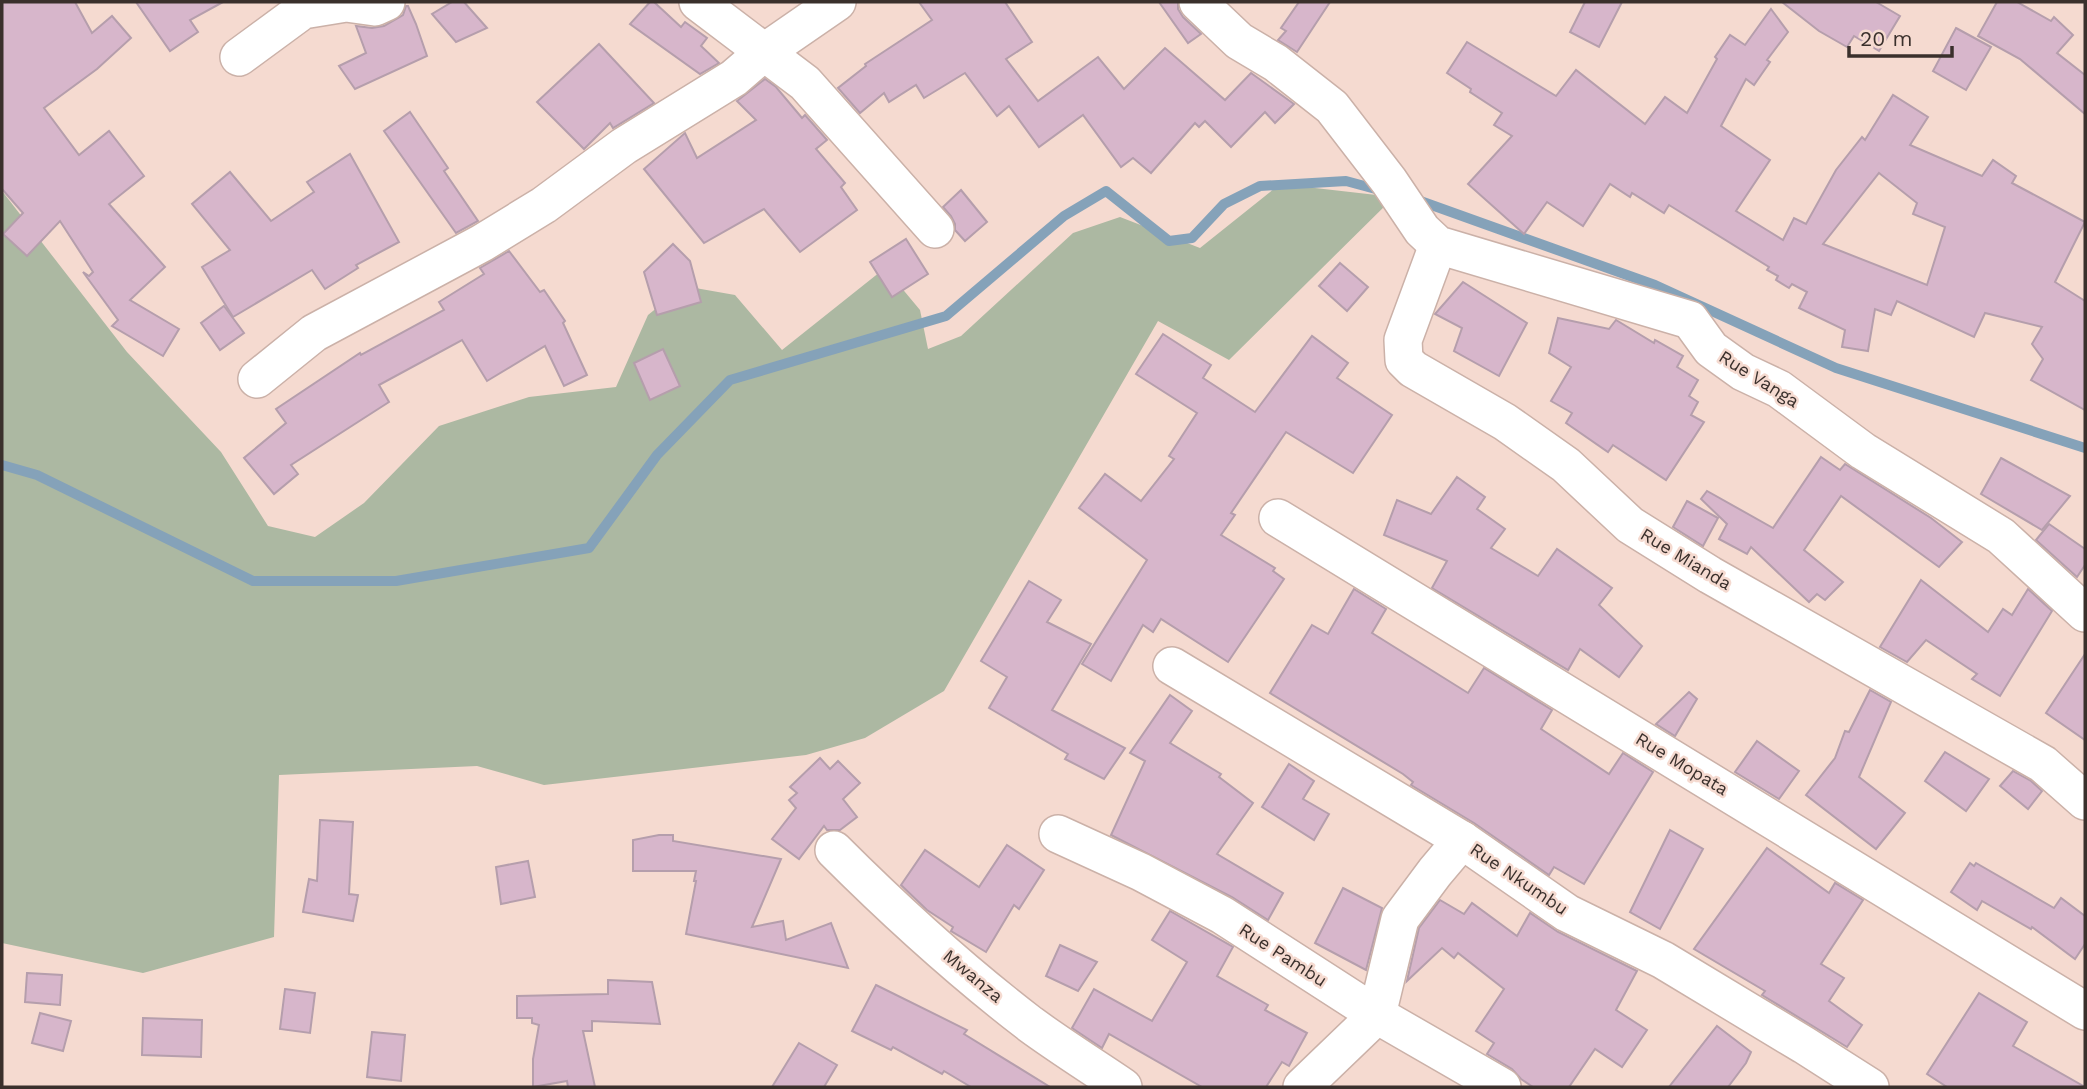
<svg xmlns="http://www.w3.org/2000/svg" width="2087" height="1089" font-family="'Work Sans',sans-serif">
	<style>
		.green { fill: #acb8a2 }
		.lines { fill: none; stroke-linecap: round; stroke-linejoin: round }
		.stream { stroke: #85a2b9; stroke-width: 10 }
		.building { fill: #d7b6cb; stroke: #b59eac; stroke-width: 2; fill-rule: evenodd }
		.street-casing { stroke: #cbb1a8; stroke-width: 40 }
		.street { stroke: #fff; stroke-width: 37 }
		.labels { text-anchor: middle; stroke-width: 5; stroke-linejoin: round; paint-order: stroke }
		.street-label { font-size: 18px; fill: #3a302c; stroke: #f5dad0 }
	</style>
	<rect width="100%" height="100%" fill="#f5dad0"/>
	<path class="green" d="M1280 184 1394 197 1229 360 1158 321 944 691 865 738 806 755 544 785 477 766 279 775 274 937 143 973 2 943V191L127 352 221 452 268 526 315 537 364 503 439 426 529 397 616 387 648 315 684 286 735 295 782 350 885 268 920 310 928 349 961 336 1073 233 1120 217 1200 248Z"/>
	<g class="lines">
		<g class="stream">
			<path d="M1412 198 1655 285 1836 368 2085 448"/>
			<path d="M2 465 37 475 253 581H396L589 548 657 455 730 380 946 316 1064 216 1106 191 1169 241 1192 238 1224 204 1260 186 1346 181 1383 191"/>
		</g>
	</g>
	<g class="building">
		<path d="M2 2H75L92 33 112 16 131 38 97 69 44 108 79 155 109 131 144 176 109 204 165 267 130 300 179 329 163 356 112 326 118 320 83 272 89 276 93 272 60 221 27 256 3 234 23 213 2 189Z"/>
		<path d="M136 2H223L190 20 198 32 170 51Z"/>
		<path d="M452 2H464L487 28 456 42 432 14Z"/>
		<path d="M650 2H654L681 27 685 22 707 38 701 46 719 63 700 74 630 24Z"/>
		<path d="M919 2H1005L1032 42 1006 59 1038 101 1098 57 1124 89 1165 48 1225 100 1251 73 1294 104 1275 123 1265 112 1231 147 1205 121 1199 127 1195 123 1151 173 1133 158 1121 167 1083 115 1039 147 1009 106 997 116 965 73 924 98 916 85 889 102 884 93 860 113 838 88 866 66 865 64 932 20Z"/>
		<path d="M1159 2H1178V9L1183 17 1201 34 1188 43Z"/>
		<path d="M1299 2H1330L1297 52 1278 40 1286 31 1281 28Z"/>
		<path d="M1585 2H1622L1599 47 1570 32Z"/>
		<path d="M1782 2H1876L1900 16 1879 51 1854 36 1847 47 1819 31Z"/>
		<path d="M1997 2H2017L2051 21 2054 17 2073 35 2057 53 2085 75V114L2020 59 1978 36Z"/>
		<path d="M406 6H408L416 24 427 56 355 89 339 66 366 53 356 26 372 28 384 26 403 15Z"/>
		<path d="M1771 9 1788 32 1767 60 1770 62 1754 85 1746 79 1721 126 1770 160 1736 211 1783 240 1794 218 1806 224 1836 170 1862 137 1865 140 1893 95 1928 117 1910 145 1982 176 1993 160 2016 176 2012 183 2085 222 2055 282 2085 301V410L2031 380 2043 359 2032 344 2042 327 1985 313 1974 337 1897 301 1891 315 1875 309 1868 351 1842 347 1845 330 1799 308 1807 292 1792 284 1789 288 1776 280 1778 276 1767 270 1769 267 1669 205 1664 213 1632 193 1630 197 1610 184 1583 226 1547 202 1524 234 1468 184 1512 136 1494 125 1502 113 1470 92 1471 89 1447 73 1467 42 1556 96 1576 70 1645 124 1665 97 1687 113 1717 59 1715 57 1730 35 1745 45ZM1879 173 1917 203 1913 214 1945 227 1927 285 1823 244Z"/>
		<path d="M1956 28 1991 47 1966 90 1933 71Z"/>
		<path d="M599 44 654 103 613 128 610 123 584 149 537 102Z"/>
		<path d="M765 79 776 87 802 118 805 115 827 140 816 149 845 183 841 187 857 210 800 252 764 209 704 243 644 169 685 133 697 158 756 120 737 101Z"/>
		<path d="M410 112 448 168 444 171 478 221 456 233 384 131Z"/>
		<path d="M350 154 399 242 356 265 358 268 325 289 312 270 233 317 202 267 230 250 192 204 230 172 271 221 314 192 307 182Z"/>
		<path d="M961 190 987 222 965 241 955 230V224L951 216 943 207Z"/>
		<path d="M906 239 928 274 892 297 870 262Z"/>
		<path d="M673 244 690 261 701 302 657 315 644 272Z"/>
		<path d="M509 251 540 292 544 290 565 321 563 323 587 375 564 386 545 346 487 381 462 340 379 385 389 402 291 465 298 474 274 494 244 458 286 423 276 409 360 353 361 355 444 310 439 302 484 274 480 268Z"/>
		<path d="M1340 263 1368 287 1347 311 1319 286Z"/>
		<path d="M1463 282 1527 323 1499 376 1454 351 1462 328 1435 314Z"/>
		<path d="M224 306 244 333 220 350 201 323Z"/>
		<path d="M1558 318 1609 329 1616 320 1654 343 1655 340 1683 356 1677 367 1698 380 1689 396 1698 402 1691 415 1704 422 1666 480 1613 445 1608 452 1566 423 1572 413 1551 401 1571 367 1549 353Z"/>
		<path d="M1163 334 1211 365 1203 378 1255 412 1312 336 1348 363 1337 378 1392 415 1353 473 1286 432 1231 513 1235 515 1221 535 1275 568 1273 571 1284 579 1228 662 1161 619 1153 632 1143 625 1111 681 1082 664 1147 560 1079 508 1105 474 1141 501 1174 459 1169 456 1197 413 1136 374Z"/>
		<path d="M663 349 680 386 650 400 634 363Z"/>
		<path d="M1821 457 1840 470 1845 464 1931 518 1962 542 1939 567 1841 496 1804 550 1843 582 1825 600 1817 594 1809 602 1751 547 1747 554 1719 539 1727 524 1701 499 1707 491 1773 528Z"/>
		<path d="M2001 458 2070 496 2042 530 1981 494Z"/>
		<path d="M1457 477 1485 497 1477 509 1505 529 1491 548 1538 576 1557 549 1612 588 1599 605 1642 646 1619 677 1580 649 1568 670 1432 588 1447 561 1384 535 1397 500 1431 514Z"/>
		<path d="M1687 501 1718 518 1703 546 1673 527Z"/>
		<path d="M2049 524 2085 549V565L2077 577 2036 540Z"/>
		<path d="M1921 580 1988 632 2003 609 2012 615 2028 589 2052 611 2000 696 1972 679 1977 674 1926 640 1907 662 1880 647Z"/>
		<path d="M1029 581 1061 600 1047 622 1091 644 1052 710 1125 748 1104 779 1065 759 1068 754 989 708 1007 677 981 661Z"/>
		<path d="M1354 589 1386 609 1372 633 1468 693 1484 668 1552 710 1541 729 1609 774 1623 753 1653 772 1584 884 1554 867 1549 875 1474 823 1411 785 1413 782 1403 774 1270 693 1312 625 1328 634Z"/>
		<path d="M2085 654V740L2046 713Z"/>
		<path d="M1870 690 1891 702 1859 777 1905 813 1876 849 1806 795 1835 758 1845 731 1849 732Z"/>
		<path d="M1689 692 1697 699 1675 736 1656 724Z"/>
		<path d="M1170 695 1192 711 1170 743 1221 774 1219 777 1253 803 1217 854 1283 893 1268 920 1232 897 1111 835 1145 761 1130 753Z"/>
		<path d="M1757 741 1799 771 1779 799 1735 772Z"/>
		<path d="M1945 752 1989 779 1966 811 1925 781Z"/>
		<path d="M820 758 830 769 838 761 860 783 843 799 857 817 840 830H827L824 826 799 859 772 839 796 808 789 800 797 793 790 787Z"/>
		<path d="M1289 764 1314 781 1303 799 1329 814 1314 840 1262 807Z"/>
		<path d="M2013 771 2031 781 2042 791 2028 809 2000 786Z"/>
		<path d="M320 820 353 822 349 894 358 895 353 921 303 912 309 879 317 881Z"/>
		<path d="M1670 830 1703 849 1660 929 1630 912Z"/>
		<path d="M659 835H673V841L781 859 752 927 783 921 786 940 831 923 848 968 686 934 696 881H694L696 871H633V840Z"/>
		<path d="M1007 845 1044 870 1019 909 1014 905 986 952 951 931 953 927 927 910 901 885 925 850 979 887Z"/>
		<path d="M1767 848 1829 893 1835 883 1863 900 1821 964 1844 978 1829 1001 1862 1025 1847 1047 1762 995 1765 991 1694 949Z"/>
		<path d="M528 861 535 897 501 904 496 867Z"/>
		<path d="M1970 863 1974 866 1976 863 2054 908 2061 898 2085 916V944L2075 959 2032 927 2031 929 1982 901 1977 910 1951 892Z"/>
		<path d="M1343 888 1382 908 1366 970 1315 943Z"/>
		<path d="M1440 900 1464 914 1472 903 1517 936 1530 913 1558 932 1637 971 1616 1010 1647 1030 1622 1067 1595 1049 1569 1087H1533L1521 1079 1512 1069 1487 1054 1494 1043 1476 1031 1504 989 1458 953 1454 958 1442 948 1407 981 1419 928Z"/>
		<path d="M1170 911 1233 947 1217 976 1268 1005 1265 1010 1307 1033 1289 1066 1282 1062 1266 1087H1202L1109 1034 1102 1048 1072 1028 1094 989 1152 1021 1187 962 1152 940Z"/>
		<path d="M1060 945 1097 962 1078 991 1046 976Z"/>
		<path d="M27 973 62 975 60 1005 25 1002Z"/>
		<path d="M608 980 652 982 660 1024 592 1021V1031H583L595 1087H568L567 1081 533 1087V1059L539 1025 532 1023V1018H517V996L608 994Z"/>
		<path d="M876 985 967 1030 964 1034 1050 1087H971L944 1071 942 1074 893 1047 891 1050 852 1031Z"/>
		<path d="M285 989 315 993 310 1033 280 1029Z"/>
		<path d="M1979 993 2027 1022 2013 1046 2085 1087H1947L1927 1074Z"/>
		<path d="M40 1013 71 1021 63 1051 32 1043Z"/>
		<path d="M143 1018 202 1020 201 1057 142 1055Z"/>
		<path d="M1717 1026 1751 1052 1746 1063 1728 1087H1669Z"/>
		<path d="M372 1032 405 1035 401 1081 367 1077Z"/>
		<path d="M799 1043 837 1065 824 1087H772Z"/>
	</g>
	<g class="lines">
		<g class="street-casing">
			<g id="street">
				<path d="M698 2 805 83 935 229"/>
				<path d="M1198 2 1239 41 1276 63 1332 107 1389 181 1422 230 1438 245 1690 320 1711 349 1743 372 1779 389 1863 451 2001 536 2085 613"/>
				<path d="M239 57 303 10 346 3 375 7 386 2"/>
				<path d="M1438 245 1403 340 1404 360 1413 369 1505 422 1566 465 1630 525 1710 575 2043 764 2085 801"/>
				<path d="M257 379 314 333 482 243 544 205 624 146 734 78 763 53 837 2"/>
				<path d="M1278 518 2085 1011"/>
				<path d="M1172 666 1462 840 1567 913 1663 960 1804 1045 1870 1087"/>
				<path d="M1058 834 1141 872 1222 915 1377 1015 1502 1087"/>
				<path d="M834 850C895 911 961 971 1030 1024 1060 1046 1092 1066 1123 1087"/>
				<path d="M1302 1087 1377 1015 1400 919 1435 872 1462 840"/>
			</g>
		</g>
		<use href="#street" class="street"/>
	</g>
	<g class="labels">
		<g class="street-label">
			<text transform="translate(1759 379) rotate(32)" y="6">Rue Vanga</text>
			<text transform="translate(1686 559) rotate(31)" y="6">Rue Mianda</text>
			<text transform="translate(1682 764) rotate(31)" y="6">Rue Mopata</text>
			<text transform="translate(1519 879) rotate(34)" y="6">Rue Nkumbu</text>
			<text transform="translate(1283 955) rotate(33)" y="6">Rue Pambu</text>
			<text transform="translate(973 976) rotate(40)" y="6">Mwanza</text>
		</g>
	</g>
	<rect width="2087" height="1089" fill="none" stroke="#3a302c" stroke-width="7"/>
	<path d="M1849 46v10h103v-10" fill="none" stroke="#3a302c" stroke-width="3.5"/>
	<text x="1860" y="46" font-size="21" fill="#3a302c" stroke="#f5dad0" stroke-width="5" paint-order="stroke">20 m</text>
</svg>
